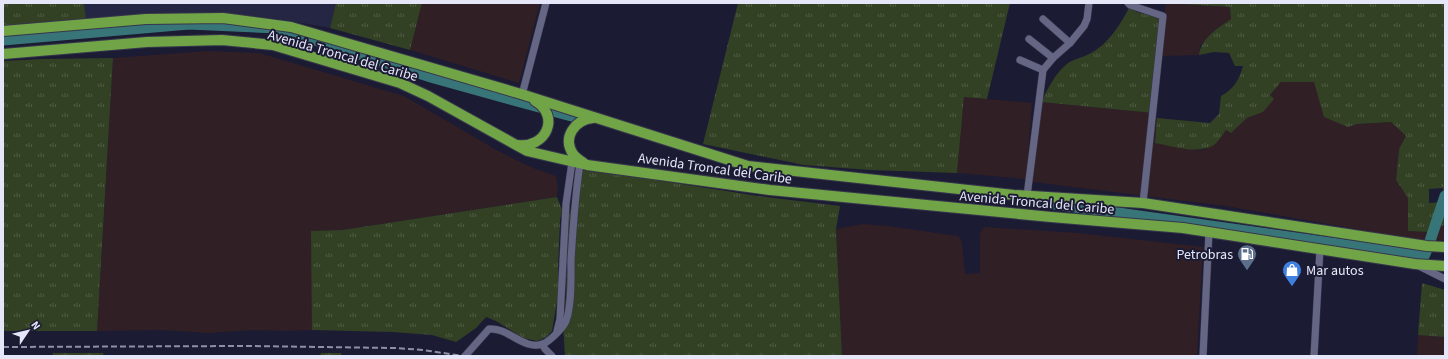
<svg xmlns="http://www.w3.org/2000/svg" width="1448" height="359" font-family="'Source Sans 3',sans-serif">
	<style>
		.built { fill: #252544 }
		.industrial { fill: #311f26 }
		.grass { fill: url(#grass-tufts); fill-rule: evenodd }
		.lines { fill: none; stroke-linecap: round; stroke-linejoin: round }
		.river { stroke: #387578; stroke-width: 11 }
		.minor-casing { stroke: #37364c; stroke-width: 8 }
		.highway-casing { stroke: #37364c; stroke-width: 12 }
		.minor { stroke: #646684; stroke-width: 7 }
		.highway { stroke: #70a446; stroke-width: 10 }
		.rail { stroke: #9090a5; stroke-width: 2; stroke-dasharray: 6 3; stroke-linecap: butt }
		.labels { text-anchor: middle; stroke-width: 4; stroke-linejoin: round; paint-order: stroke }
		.street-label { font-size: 14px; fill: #e5e6f8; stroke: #1b1b34 }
		.poi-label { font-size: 14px; fill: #e5e6f8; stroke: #1b1b34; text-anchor: end }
	</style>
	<defs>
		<pattern id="grass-tufts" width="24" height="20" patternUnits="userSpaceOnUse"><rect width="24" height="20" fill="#324123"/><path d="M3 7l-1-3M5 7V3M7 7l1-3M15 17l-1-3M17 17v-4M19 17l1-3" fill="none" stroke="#505c44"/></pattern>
	</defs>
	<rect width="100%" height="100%" fill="#1b1b34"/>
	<path class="built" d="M84 3H336L330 28 279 19 217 12 149 14 86 19Z"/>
	<g class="industrial">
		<path d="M422 3H540L519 83 410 50Z"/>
		<path d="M1166 3 1230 7 1231 19 1216 29 1200 46 1199 55 1162 56 1163 22Z"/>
		<path d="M209 51 259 53 404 96 500 152 533 168 556 176 558 187 557 197 341 230 312 231V330L287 331 252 330 210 333 162 330 97 331 113 58Z"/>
		<path d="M1281 82H1315L1348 127 1357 124 1391 122 1406 136 1399 149 1396 180 1408 198V231L1429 232 1440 226 1445 225V240L1435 241 1407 238 1226 206 1033 182 1041 102 1153 113V118H1157L1155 143 1197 150H1204L1214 144 1226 130 1231 133 1247 118 1263 112 1273 99 1270 95Z"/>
		<path d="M964 97 1032 103 1026 179 957 173Z"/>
		<path d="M863 224 888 226 957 236 961 239 962 245 965 274 980 273V233L984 227 1078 233 1203 247 1197 356H842L836 229Z"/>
		<path d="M1418 335 1445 337V356H1417Z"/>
	</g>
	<g class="grass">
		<path d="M3 3H84L86 19 3 26Z"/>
		<path d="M336 3H422L410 50 330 28Z"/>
		<path d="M738 3H1010L987 99 964 97 957 173 870 170 804 165 703 144Z"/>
		<path d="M1166 3H1445V225L1440 226 1429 232 1408 231V198L1396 180 1399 149 1406 136 1391 122 1357 124 1348 127 1324 117 1314 82H1281L1270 95 1274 99 1263 112 1247 118 1231 133 1226 130C1222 135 1219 141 1214 145 1199 155 1171 146 1155 143L1157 118 1210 123 1219 114 1221 96C1233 90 1240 79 1243 66H1235L1229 53 1214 52 1199 55C1201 38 1218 28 1231 19L1230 7ZM1443 188V202L1429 203V189Z"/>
		<path d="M1129 8 1137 12 1164 19 1153 113 1041 102C1048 89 1055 73 1067 64 1072 59 1083 58 1089 54 1108 45 1120 25 1129 8Z"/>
		<path d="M113 58 97 331H3V61L43 59Z"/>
		<path d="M582 170 636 177 758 196 840 206 836 229 842 356H565L563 324 566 296 568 219Z"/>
		<path d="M557 197 562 210 560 220 558 268 559 289 552 331 545 338 537 341 523 338 496 321 486 317 476 328 456 342 432 335 393 332 312 330 311 231 342 230Z"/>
		<path d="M1422 283 1445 290V337L1418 335Z"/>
		<path d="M53 353H103L104 356H52Z"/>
		<path d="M321 353H341L342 356H320Z"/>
	</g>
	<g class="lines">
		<g class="river">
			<path d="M3 40 189 24 277 28 434 78 539 107"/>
			<path d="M549 110 579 118"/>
			<path d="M1018 199 1424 256 1426 252"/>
			<path d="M1430 241 1445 196"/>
		</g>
		<g class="minor-casing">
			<g id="minor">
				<path d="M1128 3 1130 5 1163 16 1143 203"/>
				<path d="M1043 19 1070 43 1084 26 1087 19 1089 3"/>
				<path d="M1029 39 1053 58"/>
				<path d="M1020 60 1043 70"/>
				<path d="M521 94 523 91 546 3"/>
				<path d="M1027 196 1043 70 1053 58 1070 43"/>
				<path d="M1419 266 1445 279"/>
				<path d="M557 331 560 319 566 204 572 162"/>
				<path d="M542 344 545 349 552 356"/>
				<path d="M465 356 489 329C508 327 524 351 543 344 550 341 563 328 566 321 572 305 571 277 571 260 573 228 575 196 580 164"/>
				<path d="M1203 356 1209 232"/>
				<path d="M1314 356 1320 249"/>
			</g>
		</g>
		<g class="highway-casing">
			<g id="highway">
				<path d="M3 31 146 19 223 18 291 27 521 94 748 166 1014 195 1143 203 1427 246 1445 247"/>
				<path d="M3 54 147 42 222 40 273 45 400 83 428 96 527 151 587 165 770 190 1051 217 1183 228 1415 264 1445 266"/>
				<path d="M517 145C546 149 561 116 535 101"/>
				<path d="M585 164C581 161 576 158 573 154 562 137 575 120 593 118"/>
			</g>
		</g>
		<use href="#minor" class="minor"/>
		<use href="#highway" class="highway"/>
		<path class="rail" d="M3 347 246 346 395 348 423 350 463 356"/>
	</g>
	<defs>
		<g id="fuel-pin" transform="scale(1)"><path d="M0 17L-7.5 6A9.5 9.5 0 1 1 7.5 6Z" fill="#5c6f8a" stroke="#1b1b34"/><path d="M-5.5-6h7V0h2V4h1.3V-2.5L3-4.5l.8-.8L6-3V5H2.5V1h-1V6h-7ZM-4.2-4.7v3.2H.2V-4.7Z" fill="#fff"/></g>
		<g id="shop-pin" transform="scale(1)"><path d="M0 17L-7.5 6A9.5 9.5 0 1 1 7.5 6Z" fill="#3f7fe0" stroke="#1b1b34"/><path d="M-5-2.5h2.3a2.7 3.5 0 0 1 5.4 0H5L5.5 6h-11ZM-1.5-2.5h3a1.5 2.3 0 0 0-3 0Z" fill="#fff"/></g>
	</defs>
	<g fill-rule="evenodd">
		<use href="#fuel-pin" x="1247" y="254"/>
		<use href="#shop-pin" x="1292" y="270"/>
	</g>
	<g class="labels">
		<g class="street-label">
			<text transform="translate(343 55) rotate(16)" y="5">Avenida Troncal del Caribe</text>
			<text transform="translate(715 168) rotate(8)" y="5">Avenida Troncal del Caribe</text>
			<text transform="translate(1037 202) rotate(5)" y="5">Avenida Troncal del Caribe</text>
		</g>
		<g class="poi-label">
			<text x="1233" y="259">Petrobras</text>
			<text x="1306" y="275" text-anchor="start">Mar autos</text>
		</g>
	</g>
	<rect width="1448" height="359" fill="none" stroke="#e5e6f8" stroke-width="8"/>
	<g transform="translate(28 331) rotate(55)" stroke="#1b1b34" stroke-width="3" paint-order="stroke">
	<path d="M0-3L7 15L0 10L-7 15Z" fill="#e5e6f8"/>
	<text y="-6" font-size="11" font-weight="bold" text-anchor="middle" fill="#e5e6f8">N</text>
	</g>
</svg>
